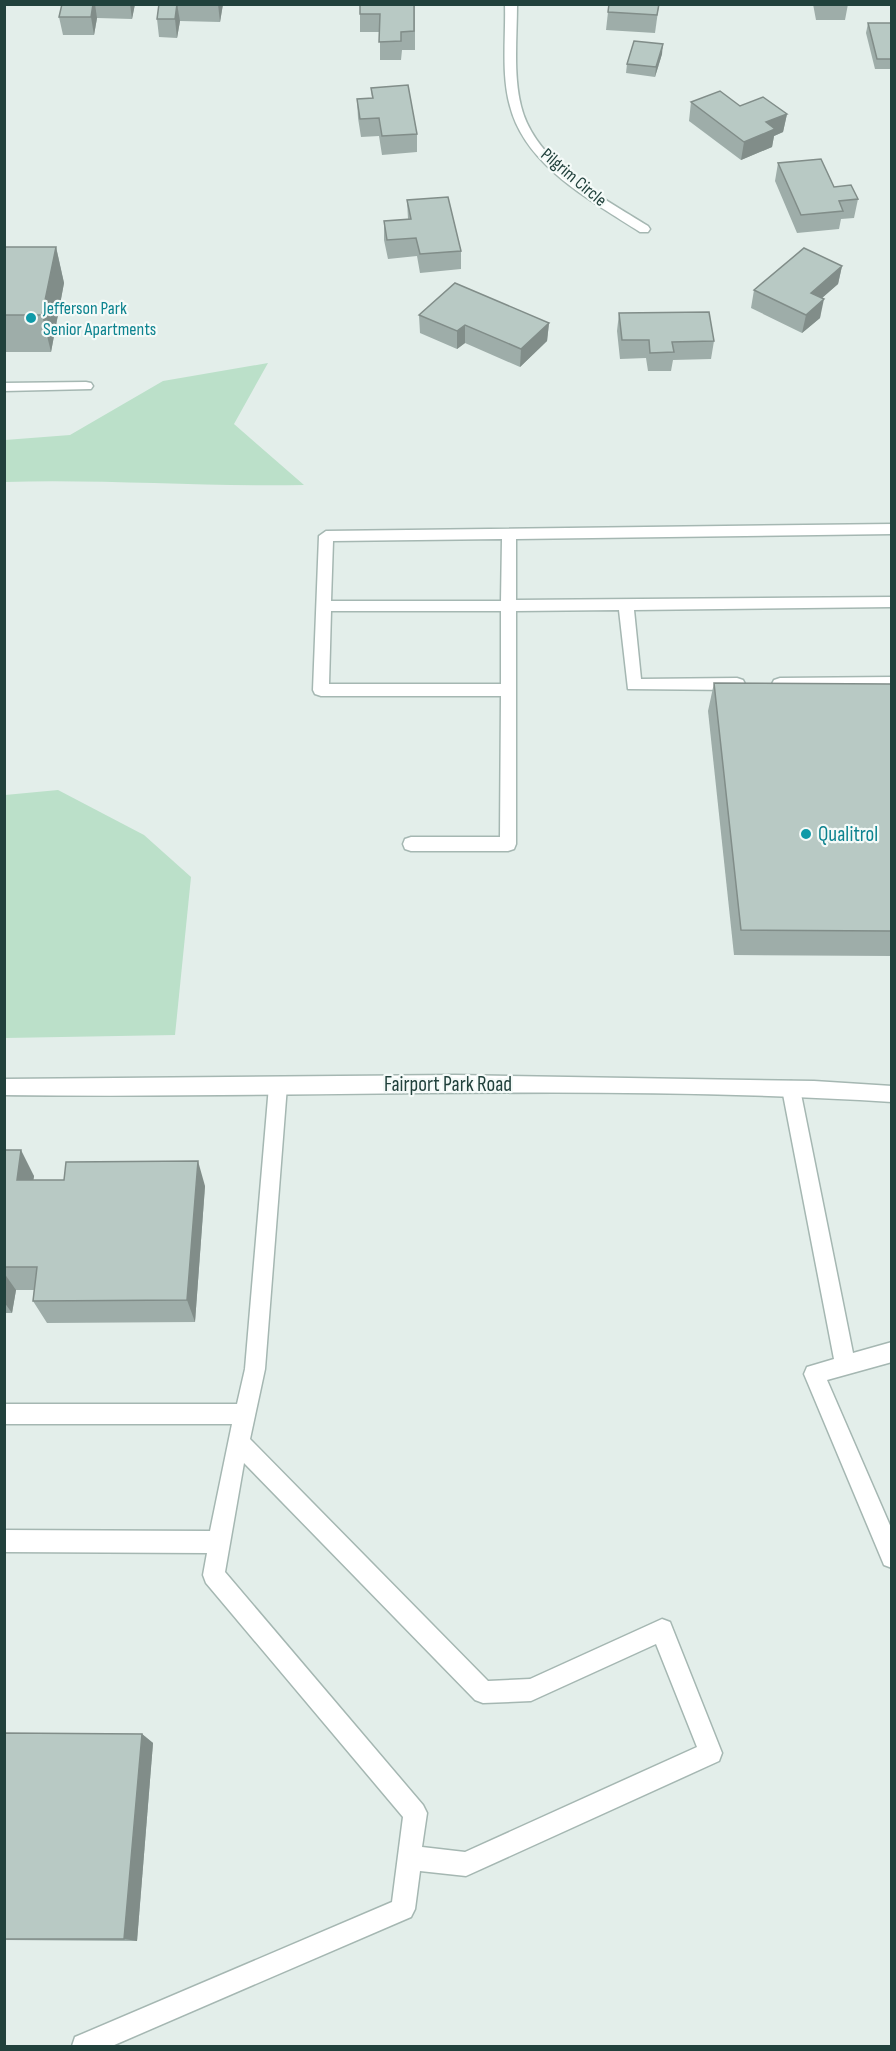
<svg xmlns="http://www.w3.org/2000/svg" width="896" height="2051" font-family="'Sofia Sans Condensed',sans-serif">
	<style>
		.green { fill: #bbe0c9 }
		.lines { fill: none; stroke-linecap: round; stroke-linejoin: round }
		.lane-casing { stroke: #a5b7b2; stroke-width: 3 }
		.street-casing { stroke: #a5b7b2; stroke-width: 3 }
		.lane { fill: #fff; fill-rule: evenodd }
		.street { fill: #fff; fill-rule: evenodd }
		.wall { fill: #9eada9 }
		.shaded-wall { fill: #818d89 }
		.building { fill: #b8c9c4; stroke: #818d89; stroke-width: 1.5 }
		.culture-dot { fill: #0f9aa8; stroke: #f4faf8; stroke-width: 2 }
		.labels { text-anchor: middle; stroke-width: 4.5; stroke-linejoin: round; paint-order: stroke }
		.far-street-label { font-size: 18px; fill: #21413c; stroke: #f4faf8 }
		.far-culture-label { font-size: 18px; fill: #0d838f; stroke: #f4faf8; text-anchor: start }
		.culture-label { font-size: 21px; fill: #0d838f; stroke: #f4faf8; text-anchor: start }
		.street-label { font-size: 21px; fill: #21413c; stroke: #f4faf8 }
	</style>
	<rect width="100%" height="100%" fill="#e3eeea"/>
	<g class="green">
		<path d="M268 363 234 424 304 485C204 487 104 479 5 482V440L70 435 163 381Z"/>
		<path d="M58 790 144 835 191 877 175 1035 5 1038V795Z"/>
	</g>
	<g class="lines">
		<g class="lane-casing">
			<g id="lane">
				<path d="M86 382 91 383 93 386 91 389 4 391V383Z"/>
				<path d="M892 524V534L516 539V600L892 597V607L634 610 641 679 737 678 743 680 745 684 743 688 737 690 628 689 619 610 516 611V844L514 849 508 851H411L405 849 403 844 405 839 411 837H500L501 696H321L315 694 313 690 319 536 326 531ZM502 539 501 601H331L333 541ZM331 611H501V684H329Z"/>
				<path d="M892 677V689L780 690 774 688 772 684 774 680 780 678Z"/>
				<path d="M278 1078 285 1080 287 1086 265 1369 250 1439 488 1681 530 1679 662 1619 670 1622 722 1753 719 1761 466 1876 420 1871 415 1909 411 1917 112 2046H72L75 2037 392 1902 403 1817 206 1583 203 1575 207 1553 4 1552V1530L210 1531 232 1424H4V1404H237L245 1369 269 1086 271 1080ZM244 1463 475 1700 483 1703 531 1701 656 1644 697 1747 465 1852 422 1847 427 1813 423 1805 225 1572Z"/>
				<path d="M791 1081 798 1083 800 1089 853 1353 892 1342V1362L827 1380 892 1530V1568L884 1565 804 1374 807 1367 834 1359 782 1089 784 1083Z"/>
			</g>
		</g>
		<g class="street-casing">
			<g id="street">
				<path d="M505 4H517C517 37 513 74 521 106 535 163 602 197 648 226L650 229 648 232H640C592 201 525 166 510 106 501 74 506 37 505 4Z"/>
				<path d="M455 1075 814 1081 892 1086V1102C596 1083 300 1099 4 1095V1079Z"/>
			</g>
		</g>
		<use href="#lane" class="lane"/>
		<use href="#street" class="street"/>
	</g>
	<g class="wall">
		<path d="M62 4H135L132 19 97 18 94 35H63L59 17Z"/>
		<path d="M159 4H223L220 22 180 21 177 38 159 37 157 19Z"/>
		<path d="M415 4V50H402L401 60H380V32H360V14Z"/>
		<path d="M659 4 655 33 606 30 608 12Z"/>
		<path d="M813 4H848L845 20H816Z"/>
		<path d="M868 23H891V69H875L866 33Z"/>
		<path d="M662 54 655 77 626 73 627 64Z"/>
		<path d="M371 88 417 134V152L382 155 379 136 361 137 358 118 357 99 372 98Z"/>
		<path d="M691 102 740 106 787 114 783 132 774 136 772 147 741 160 689 121Z"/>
		<path d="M778 163 834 187 858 199 854 218 841 219 839 229 797 233 775 181Z"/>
		<path d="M407 200 461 251V269L420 273 417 256 388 259 384 240V221L408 219Z"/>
		<path d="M4 247H56L64 283 51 352H4Z"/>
		<path d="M842 266 838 284 822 298 820 318 802 333 751 308 754 290Z"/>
		<path d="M619 313 714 341 711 359 673 360 671 371H648L646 358 620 359 617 331Z"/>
		<path d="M419 315 549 323 547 341 520 367 465 343 457 349 420 333Z"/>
		<path d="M714 683 891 684V956L734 955 708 711Z"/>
		<path d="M4 1150 34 1176 33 1180 205 1186 195 1322 47 1323 33 1301 34 1290H16L12 1313H4Z"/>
		<path d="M4 1733 142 1734 153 1743 137 1941 4 1940Z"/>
	</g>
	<g class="shaded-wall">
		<path d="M93 4H95L97 18 94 35 91 17Z"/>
		<path d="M130 4H135L132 19Z"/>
		<path d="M177 4 180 21 177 38 175 19Z"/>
		<path d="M218 4H223L220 22Z"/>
		<path d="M663 44 662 54 655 77 656 67Z"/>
		<path d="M787 114 783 132 774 136 772 147 741 160 744 142 766 122Z"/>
		<path d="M56 247 64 283 51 352 42 315Z"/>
		<path d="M842 266 838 284 807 311 811 293Z"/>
		<path d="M824 299 820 318 802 333 806 315Z"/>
		<path d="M549 323 547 341 520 367 521 349Z"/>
		<path d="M465 325V343L457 349V331Z"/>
		<path d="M21 1150 34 1176 30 1205 17 1180Z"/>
		<path d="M198 1161 205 1186 195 1322 187 1300Z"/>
		<path d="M4 1273 16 1290 12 1313 4 1302Z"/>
		<path d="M142 1734 153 1743 137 1941 124 1939Z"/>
	</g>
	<g class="building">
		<path d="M62 4H93L91 17H59Z"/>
		<path d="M159 4H177L175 19H157Z"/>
		<path d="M360 4H414V31L401 32V41L379 42 380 14H360Z"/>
		<path d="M609 4H659L657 15 608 12Z"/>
		<path d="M868 23H891V59H877Z"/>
		<path d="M634 41 663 44 656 67 627 64Z"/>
		<path d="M408 85 417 134 382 136 379 118 360 119 357 99 373 98 371 88Z"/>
		<path d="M720 91 740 106 763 97 787 114 766 122 775 129 744 142 691 102Z"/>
		<path d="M821 159 834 187 851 185 858 199 839 201 843 211 801 215 778 163Z"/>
		<path d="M448 197 461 251 420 254 416 238 387 240 384 221 411 219 407 200Z"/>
		<path d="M4 247H56L42 315H4Z"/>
		<path d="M804 248 842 266 811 293 824 299 806 315 754 290Z"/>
		<path d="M455 283 549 323 521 349 465 325 457 331 419 315Z"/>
		<path d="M709 312 714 341 672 342 674 352 650 353 649 340H622L619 313Z"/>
		<path d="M714 683 891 684V931L741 930Z"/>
		<path d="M4 1150H21L17 1180H64L66 1162 198 1161 187 1300 33 1301 37 1267H4Z"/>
		<path d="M4 1733 142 1734 124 1939H4Z"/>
	</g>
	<g class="culture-dot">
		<circle cx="31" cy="318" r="6"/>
		<circle cx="806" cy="834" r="6"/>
	</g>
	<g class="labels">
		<g class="far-street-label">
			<text transform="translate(574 177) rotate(40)" y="6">Pilgrim Circle</text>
		</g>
		<g class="far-culture-label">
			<text x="43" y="314">Jefferson Park<tspan x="43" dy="21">Senior Apartments</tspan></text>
		</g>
		<g class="culture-label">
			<text x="818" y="841">Qualitrol</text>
		</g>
		<g class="street-label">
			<text x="448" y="1091">Fairport Park Road</text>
		</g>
	</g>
	<rect width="896" height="2051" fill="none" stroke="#21413c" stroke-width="12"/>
</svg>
